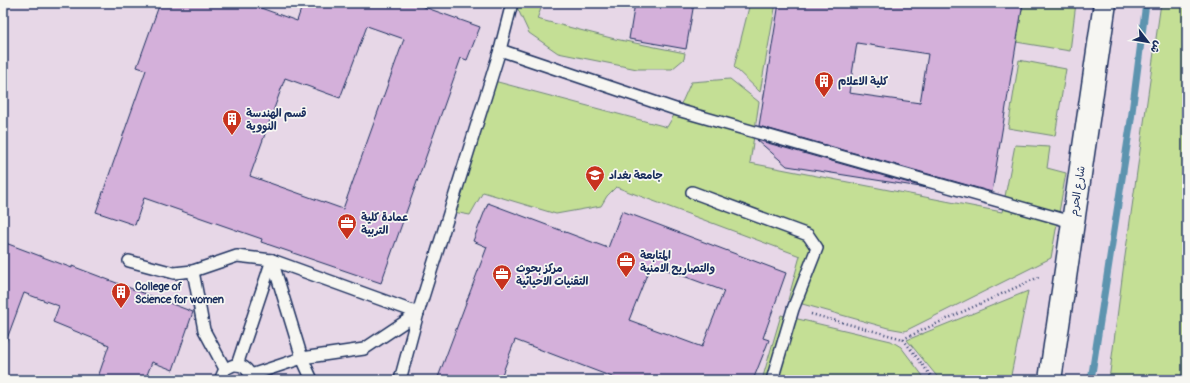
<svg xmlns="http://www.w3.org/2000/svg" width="1190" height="383" font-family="Pangolin,'Playpen Sans Arabic',sans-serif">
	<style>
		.built { fill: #e7d7e7 }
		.green { fill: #c4df95; stroke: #70877a }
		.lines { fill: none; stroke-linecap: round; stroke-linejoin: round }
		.stream { stroke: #5d94af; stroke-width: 7 }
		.building { fill: #d4b0da; stroke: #1b2f5e; fill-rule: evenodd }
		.service-casing { stroke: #1b2f5e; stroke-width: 14 }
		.tertiary-casing { stroke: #1b2f5e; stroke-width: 25 }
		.path { stroke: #1b2f5e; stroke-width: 2.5; stroke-dasharray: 1 3; stroke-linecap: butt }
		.service { stroke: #f6f6f2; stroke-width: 11 }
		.tertiary { stroke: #f6f6f2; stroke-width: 22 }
		.labels { text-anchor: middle; stroke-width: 3.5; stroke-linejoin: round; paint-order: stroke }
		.poi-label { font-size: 11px; font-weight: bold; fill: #1b2f5e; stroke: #f6f6f2; text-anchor: start }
		.street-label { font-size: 11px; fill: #1b2f5e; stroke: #f6f6f2 }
	</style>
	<rect width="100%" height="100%" fill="#efe8ed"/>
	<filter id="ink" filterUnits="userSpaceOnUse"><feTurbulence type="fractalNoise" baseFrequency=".025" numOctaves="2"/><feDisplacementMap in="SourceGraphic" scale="8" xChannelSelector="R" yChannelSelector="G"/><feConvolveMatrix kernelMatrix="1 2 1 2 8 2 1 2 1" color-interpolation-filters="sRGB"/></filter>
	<g filter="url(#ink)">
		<rect class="built" x="3" y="3" width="1184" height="377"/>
		<g class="green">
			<path d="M515 3H543L537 19 615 39 685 53 684 59 672 69H637L558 53 529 33Z"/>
			<path d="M750 3H776L760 92 734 67Z"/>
			<path d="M1023 3H1076L1070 51 1016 42Z"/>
			<path d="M1161 3H1187V380H1109L1124 263Z"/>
			<path d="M1019 60 1066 69 1055 136 1008 128Z"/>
			<path d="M730 79 759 102 750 163 1002 212 1015 145 1050 147 1047 168 1066 173 1051 258 905 331 888 328 788 300 800 256 616 187 607 196 601 206 556 214 483 192 470 215 453 212 494 81 667 127 683 100 691 82Z"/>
			<path d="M1028 291 1010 380H940L907 340Z"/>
			<path d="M781 315 891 341 901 347 926 380H762Z"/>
		</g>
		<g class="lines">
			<path class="stream" d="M1091 380 1131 120 1146 3"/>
		</g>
		<g class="building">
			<path d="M160 3H247L297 21 303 3H413L480 27 467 60 461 58 381 283 261 242 262 239 144 198 135 225 96 212 146 70 137 67ZM367 26 404 39 343 209 250 176 285 78 340 98Z"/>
			<path d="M635 3H694L686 49 629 39Z"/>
			<path d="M779 3H1023L992 192 759 126ZM857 43 928 54 920 103 849 93Z"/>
			<path d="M757 140 927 188 787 166Z"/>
			<path d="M488 203 608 248 622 211 786 273 763 338 769 340 753 380H620L515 340 500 380H437L487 247 473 241ZM651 264 724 291 702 347 629 320Z"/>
			<path d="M3 242 72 268V266L193 312 173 370 152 362 145 380H97L109 345 53 322 59 306 24 293 5 344 3 343Z"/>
		</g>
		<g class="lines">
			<g class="service-casing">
				<g id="service">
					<path d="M512 3 500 50 681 111 1072 222"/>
					<path d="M692 192 808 235 817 248 793 309 772 380"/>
					<path d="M272 260 302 358 312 380"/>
					<path d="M129 261 174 273 193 271 237 256 272 260 418 313"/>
					<path d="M193 271 204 330 225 369"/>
					<path d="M237 365 272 260"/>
					<path d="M251 375 302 358 364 349 418 313"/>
					<path d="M221 380V378L225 369C228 368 232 365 235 365 244 364 251 372 251 380"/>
					<path d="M400 380 418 313 500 50"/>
				</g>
			</g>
			<g class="tertiary-casing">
				<path id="tertiary" d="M1050 380 1105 3"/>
			</g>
			<g class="path">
				<path d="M811 314 903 339 934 380"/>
				<path d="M903 339 1041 276"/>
			</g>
			<use href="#service" class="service"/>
			<use href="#tertiary" class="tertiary"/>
		</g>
	</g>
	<defs>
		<g id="building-pin" transform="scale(1)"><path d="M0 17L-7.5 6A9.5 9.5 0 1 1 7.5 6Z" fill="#c8321e" stroke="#f6f6f2"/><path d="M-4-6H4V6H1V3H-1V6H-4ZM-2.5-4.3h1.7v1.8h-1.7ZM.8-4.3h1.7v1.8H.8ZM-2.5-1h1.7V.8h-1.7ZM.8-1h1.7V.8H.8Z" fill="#fff"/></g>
		<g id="university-pin" transform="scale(1)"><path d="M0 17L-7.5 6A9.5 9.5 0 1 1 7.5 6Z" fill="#c8321e" stroke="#f6f6f2"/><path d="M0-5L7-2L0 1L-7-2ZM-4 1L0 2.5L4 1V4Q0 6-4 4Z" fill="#fff"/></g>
		<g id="office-pin" transform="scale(1)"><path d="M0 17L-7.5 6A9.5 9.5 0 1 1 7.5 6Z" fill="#c8321e" stroke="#f6f6f2"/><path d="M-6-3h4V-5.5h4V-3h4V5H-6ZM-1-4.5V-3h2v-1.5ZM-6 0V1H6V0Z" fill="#fff"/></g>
	</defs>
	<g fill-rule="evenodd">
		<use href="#building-pin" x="824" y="81"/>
		<use href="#building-pin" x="232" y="119"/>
		<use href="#university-pin" x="595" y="175"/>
		<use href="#office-pin" x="347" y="223"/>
		<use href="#office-pin" x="626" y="261"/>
		<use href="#office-pin" x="502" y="274"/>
		<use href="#building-pin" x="121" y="292"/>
	</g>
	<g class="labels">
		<g class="poi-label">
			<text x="838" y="85">كلية الاعلام</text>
			<text x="246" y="117">قسم الهندسة<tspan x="246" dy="13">النووية</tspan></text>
			<text x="609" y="179">جامعة بغداد</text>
			<text x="361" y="221">عمادة كلية<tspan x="361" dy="13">التربية</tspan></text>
			<text x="640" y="259">المتابعة<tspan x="640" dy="13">والتصاريح الامنية</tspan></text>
			<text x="516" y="272">مركز بحوث<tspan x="516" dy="13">التقنيات الاحيائية</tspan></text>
			<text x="135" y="290">College of<tspan x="135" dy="13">Science for women</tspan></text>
		</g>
		<g class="street-label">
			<text transform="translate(1077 191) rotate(-81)" y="4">شارع الحرم</text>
		</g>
	</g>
	<rect width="1190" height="383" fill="none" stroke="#f6f6f2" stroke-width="16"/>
	<rect x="8" y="8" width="1174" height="367" fill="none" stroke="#1b2f5e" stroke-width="1.5" filter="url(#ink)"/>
	<g transform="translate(1148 42) rotate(121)" stroke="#f6f6f2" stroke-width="3" paint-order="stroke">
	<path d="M0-3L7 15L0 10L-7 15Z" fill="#1b2f5e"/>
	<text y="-6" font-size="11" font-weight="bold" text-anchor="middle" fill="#1b2f5e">ش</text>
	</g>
</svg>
